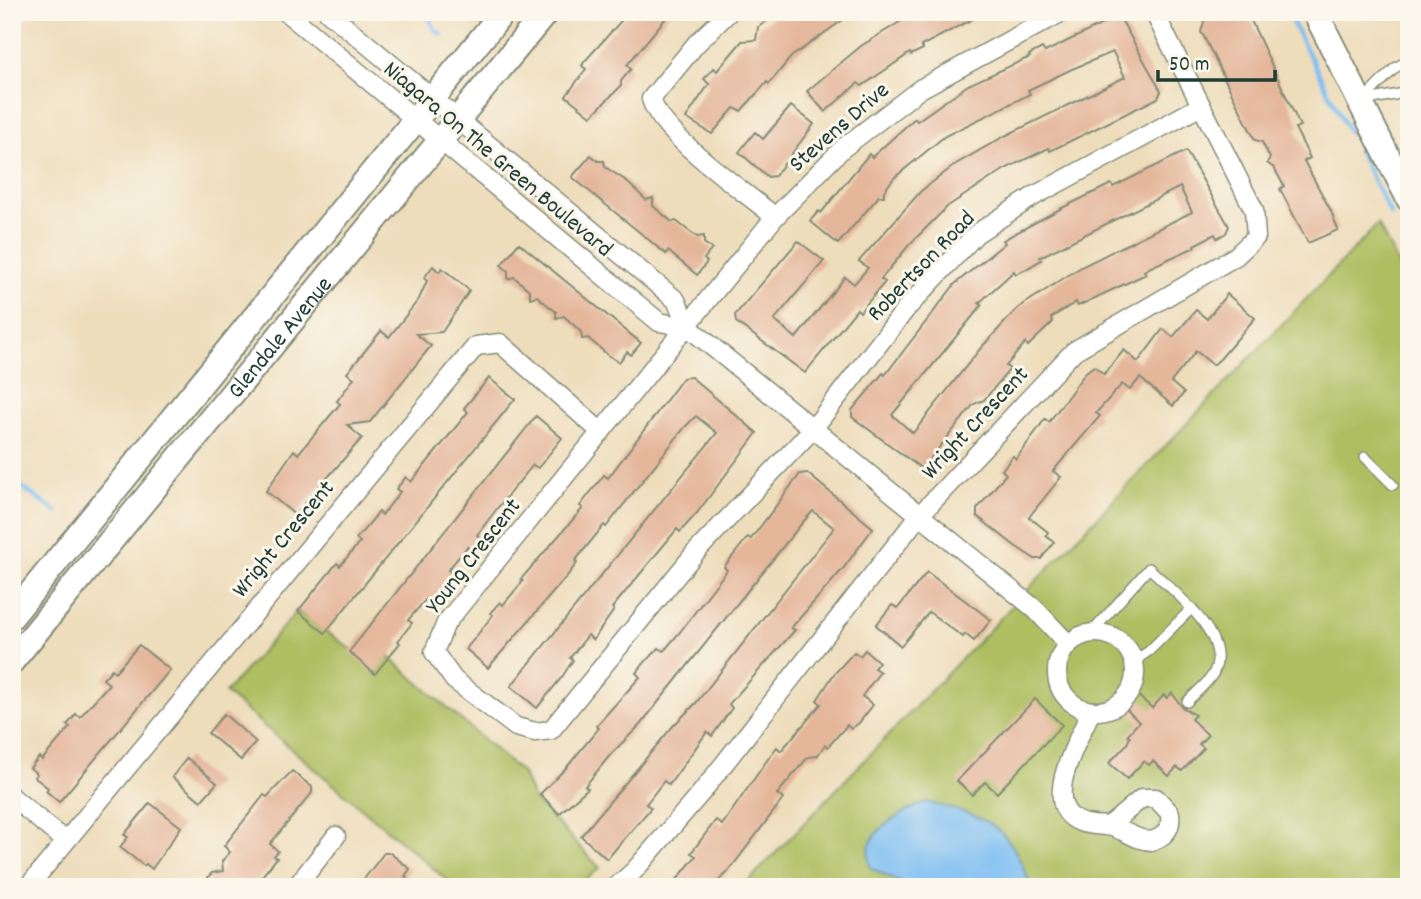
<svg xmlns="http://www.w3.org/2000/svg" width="1421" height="899" font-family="Dekko,sans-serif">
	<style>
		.green { fill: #aebe61; stroke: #667e4a; stroke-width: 2 }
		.water { fill: #7dbef2; stroke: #4e7e93; stroke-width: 2 }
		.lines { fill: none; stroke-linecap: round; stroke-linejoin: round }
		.stream { stroke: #7dbef2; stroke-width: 4.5 }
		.building { fill: #e4b69a; fill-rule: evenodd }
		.service-casing { stroke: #868d78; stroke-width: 12 }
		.minor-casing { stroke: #868d78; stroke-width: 21 }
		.secondary-casing { stroke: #868d78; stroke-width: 28 }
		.service { stroke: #fff; stroke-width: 9 }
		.minor { stroke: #fff; stroke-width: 18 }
		.secondary { stroke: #fff; stroke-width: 24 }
		.labels { text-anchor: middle; stroke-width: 6; stroke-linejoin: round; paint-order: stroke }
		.street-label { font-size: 24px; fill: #1f3d34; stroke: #fbf7ec }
	</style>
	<rect width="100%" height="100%" fill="#fbf7ec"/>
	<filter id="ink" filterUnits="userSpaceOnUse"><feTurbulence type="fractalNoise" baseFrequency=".0143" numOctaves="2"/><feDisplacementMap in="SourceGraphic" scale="14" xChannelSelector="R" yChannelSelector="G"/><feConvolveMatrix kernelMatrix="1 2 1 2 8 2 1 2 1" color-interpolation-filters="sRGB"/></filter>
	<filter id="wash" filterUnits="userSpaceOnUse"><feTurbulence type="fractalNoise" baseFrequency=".00686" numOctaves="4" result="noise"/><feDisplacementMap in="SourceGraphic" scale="28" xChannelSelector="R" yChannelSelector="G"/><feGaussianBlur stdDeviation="1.57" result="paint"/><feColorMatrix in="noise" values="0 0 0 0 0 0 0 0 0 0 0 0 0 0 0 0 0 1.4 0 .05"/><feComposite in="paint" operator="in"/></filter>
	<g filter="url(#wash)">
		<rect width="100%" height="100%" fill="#edb"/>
		<g class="green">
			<path d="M1378 224 1409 286V887H743Z"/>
			<path d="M297 611 371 663 388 656 523 774 533 798 600 868 576 887H455L225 693Z"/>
		</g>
		<path class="water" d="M926 802C989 818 1008 822 1031 887H910L871 868C857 833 901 813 926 802Z"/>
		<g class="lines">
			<g class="stream">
				<path d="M427 12 435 30 442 34"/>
				<path d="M1287 12 1349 132"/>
				<path d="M1358 150 1391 215"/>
				<path d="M12 477C25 492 41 500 56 512"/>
			</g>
		</g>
		<g id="blocks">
			<g class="building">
				<path d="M629 12H671L627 65 631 69 621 81V86L591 116 566 96 586 69 582 66 584 62Z"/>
				<path d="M781 12H854L791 57 769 84 767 82 741 111 734 108 712 134 686 118 709 84 704 79 714 68 717 71 742 41 756 40 758 27Z"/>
				<path d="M916 12H986L921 46 923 49 911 55 910 53 862 86 858 83 825 112 807 91 861 46Z"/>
				<path d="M1200 12H1247L1300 126 1295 128 1310 158 1304 161 1331 211 1338 230 1308 243 1280 189 1284 186 1274 168 1267 163 1270 158 1262 142 1255 140 1204 37 1201 32 1204 22Z"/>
				<path d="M1119 16 1161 91 1158 98 1050 151 1049 148 1005 169 948 206 909 245 881 279 885 282 860 312 857 309 805 373 736 322 735 315 798 241 824 261 774 320 796 338 845 277 854 284 868 268 859 261 921 191 956 164 1003 137 1125 77 1113 52 1072 69 1028 90 1030 94 1022 98 945 136 894 178 884 191V196H879L838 244 810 221 819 211 821 213 869 154 872 157 915 118 917 121 968 85 1030 57 1029 55 1042 48 1045 52Z"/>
				<path d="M791 106 814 124 775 176 768 177 739 152 755 132 763 139Z"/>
				<path d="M1186 151 1229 226 1226 233 1217 238 1215 234 1194 245 1195 247 1151 267 1144 271 1146 274 1078 306 1076 302 1051 318 1053 322 1028 346 1025 343 1006 366 1010 369 984 400 974 404 922 469 852 417V410L883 373 885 375 955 284 1005 243 1003 240 1060 209 1111 184 1113 187ZM1180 187 1192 212 1081 267 1018 308 980 349 913 433 892 415 982 305 979 303 1014 271 1016 274 1026 269 1041 260 1040 257Z"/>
				<path d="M591 155 598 161H604L605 167 625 180 646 200 653 198V206L672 222 676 221 697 237 704 236V243L712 249 704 259 707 262 697 275 668 251 666 254 572 177Z"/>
				<path d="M519 243 641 343 631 355 627 352 619 362 609 356 588 338 582 339 581 332 564 316 556 318V312L537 296 530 298V291L514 277 508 279V271L501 265Z"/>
				<path d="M433 266 439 272 442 268 469 290 468 293 442 332 416 334 431 346 370 422 347 425 362 438 295 515 266 491 294 450 298 454 340 404 337 401 354 378 347 373 381 331 389 337 419 299 427 281 424 278Z"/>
				<path d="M1227 294 1255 318 1220 359 1213 365 1196 351 1171 382 1184 393 1173 406 1140 378 1130 390 1122 384 1096 413 1100 416 1053 471 1061 477 1029 517 1048 532 1046 536 1054 542 1041 559H1035L1015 546 977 516V509L1006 474 1002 470 1013 456 1016 459 1045 419 1049 422 1086 372 1094 366 1104 374 1124 350 1138 362 1163 329 1173 337 1196 310 1207 319Z"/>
				<path d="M691 377 757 433 697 513 680 532 677 529 612 608 614 610 593 640 588 635 570 658 573 660 562 677 537 708 511 686 717 433 696 416 685 427 606 527 604 525 575 561 577 563 567 576 488 668 466 649 493 615 490 613 500 602 503 605 523 581 521 579 583 508 580 506 604 475 608 478 683 378Z"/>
				<path d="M489 378 515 399 325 633 298 611 337 563 340 566 360 542 356 539 379 512 382 515 400 492 396 489 406 477 411 482 439 448 468 412 464 408Z"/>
				<path d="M536 416 562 438 538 468 533 465 499 506 477 535 482 539 472 551 467 547 448 570 453 574 431 601 427 598 408 620 412 623 398 641 400 643 375 674 349 652Z"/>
				<path d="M807 473 873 528 842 570 791 628 795 630 729 704 732 708 712 736 707 732 669 785 664 781 646 804 651 808 607 859 581 836 673 726 696 703 834 528 813 511 802 523 640 725 611 754 585 786 588 788 559 814 540 794 566 768 599 728 596 726 640 677 636 673 645 662 659 648 664 651 680 632 727 570 724 567 748 537 751 539 800 474Z"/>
				<path d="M927 572 991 620 974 641 965 634 963 637 929 612 901 646 876 625 892 605 898 608Z"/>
				<path d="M139 645 170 670 59 802 46 791 48 788 34 777 37 774 30 768 39 757 42 760 70 727 67 725 76 714 80 717 109 684 103 679 112 669 115 672Z"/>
				<path d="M865 650 879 662 874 668 880 672 862 696 873 705 859 723 851 729 847 725 828 747 825 745 817 756 808 757 777 794 783 799 728 872 712 887H671L696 856 691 853 716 820 722 825 770 756 777 747 781 751 821 704 817 700 834 674 854 652 860 656Z"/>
				<path d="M1172 693 1182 707 1195 715 1191 719 1208 735 1199 744 1204 748 1182 771 1177 767 1169 776 1153 761 1149 765 1144 761 1127 779 1109 763 1127 744 1130 737 1127 735 1139 722 1124 707 1136 694 1152 708 1164 695 1167 698Z"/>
				<path d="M1035 699 1062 725 997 793 985 782 972 795 957 781Z"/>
				<path d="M224 714 256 742 241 760 208 733Z"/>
				<path d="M187 758 217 783 201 801 172 777Z"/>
				<path d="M292 771 312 787V793L270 844 278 851 274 856 277 858 253 887H211L208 877 212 873 223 871 222 861 230 852 224 846 264 795 267 797Z"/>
				<path d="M150 803 181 827 152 869 146 864 144 866 120 847 128 837 124 835Z"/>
				<path d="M384 853H390L410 869 405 876 407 878 399 887H358Z"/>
			</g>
		</g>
	</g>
	<g filter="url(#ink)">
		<use href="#blocks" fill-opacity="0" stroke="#868d78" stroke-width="2"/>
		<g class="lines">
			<g class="service-casing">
				<g id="service">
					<path d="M1362 101 1395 68 1409 60"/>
					<path d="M1363 101 1409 92"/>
					<path d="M1365 457 1393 485"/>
					<path d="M1092 632 1149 568C1172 590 1234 637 1213 674 1207 684 1195 693 1187 702"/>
					<path d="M1134 661 1149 651 1192 608"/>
				</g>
			</g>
			<g class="minor-casing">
				<g id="minor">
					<path d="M286 12 659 322 688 327"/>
					<path d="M328 12 676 300 688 327 1035 609 1068 644"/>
					<path d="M729 12 696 44 651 99C661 135 744 191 775 217"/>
					<path d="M1062 12 920 89 843 148 775 217 446 623 434 652 454 680 516 727 535 732 551 730 695 553 812 430 906 309 976 234 1034 196 1201 106"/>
					<circle cx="1096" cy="672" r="39"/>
					<path d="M1091 711C1080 738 1038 805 1080 822 1090 826 1102 825 1112 827 1126 831 1138 841 1152 841 1166 836 1172 828 1170 813L1156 798H1142L1109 826"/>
					<path d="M12 797 65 841"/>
					<path d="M28 887 476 346 500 343 601 432"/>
					<path d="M296 887 336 836"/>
					<path d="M616 887 634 871 701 793 918 517 1074 351 1236 256 1256 237 1254 210 1154 12"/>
				</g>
			</g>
			<g class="secondary-casing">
				<g id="secondary">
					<path d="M1315 12 1409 199"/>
					<path d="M12 616 503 12"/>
					<path id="s1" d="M12 661 546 12"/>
				</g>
			</g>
			<use href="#service" class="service"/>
			<use href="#minor" class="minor"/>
			<use href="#secondary" class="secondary"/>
		</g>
	</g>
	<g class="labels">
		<g class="street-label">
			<text transform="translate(838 126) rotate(-41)" y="8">Stevens Drive</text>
			<text transform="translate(499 158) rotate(40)" y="8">Niagara On The Green Boulevard</text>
			<text transform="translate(920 265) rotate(-46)" y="8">Robertson Road</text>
			<text dy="8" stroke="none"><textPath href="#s1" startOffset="420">Glendale Avenue</textPath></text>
			<text transform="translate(974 422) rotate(-47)" y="8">Wright Crescent</text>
			<text transform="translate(282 538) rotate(-50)" y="8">Wright Crescent</text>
			<text transform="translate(472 555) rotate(-52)" y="8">Young Crescent</text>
		</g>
	</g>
	<rect width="1421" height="899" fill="none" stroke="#fbf7ec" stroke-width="42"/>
	<path d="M1158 70v10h117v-10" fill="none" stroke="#1f3d34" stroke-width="3.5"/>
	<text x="1169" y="70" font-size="21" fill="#1f3d34" stroke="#fbf7ec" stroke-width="5" paint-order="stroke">50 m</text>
</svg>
